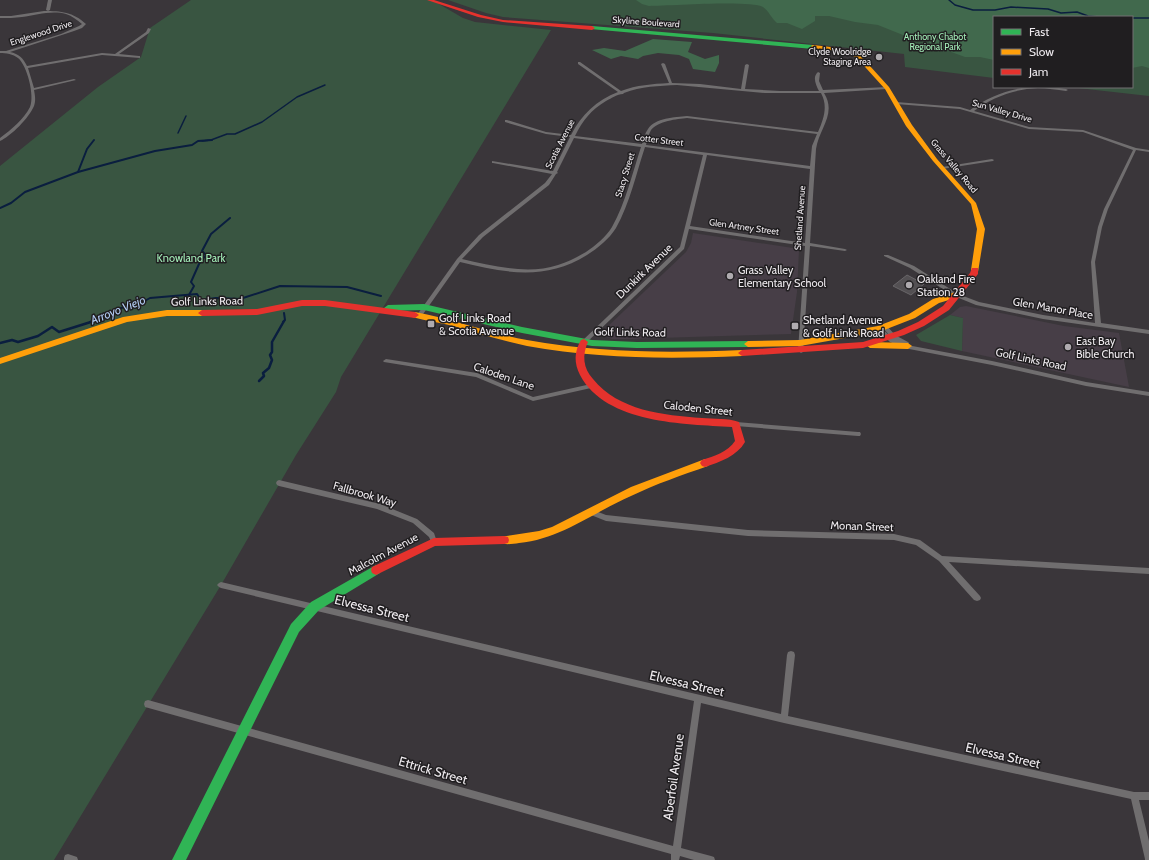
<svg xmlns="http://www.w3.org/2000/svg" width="1149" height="860" font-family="Cabin,sans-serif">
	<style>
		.built { fill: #473e47 }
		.green { fill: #395541 }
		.forest { fill: #41694d }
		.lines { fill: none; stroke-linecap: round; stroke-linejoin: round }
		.stream-far2 { stroke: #0a1e3f; stroke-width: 1.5 }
		.stream-far1 { stroke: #0a1e3f; stroke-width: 2 }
		.stream { stroke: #0a1e3f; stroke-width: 2.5 }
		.building { fill: #535053; stroke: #696669 }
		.street { fill: #706e6f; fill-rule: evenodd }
		.fast { fill: #30b455; fill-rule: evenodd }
		.slow { fill: #ff9f0a; fill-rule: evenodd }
		.jam { fill: #e5322d; fill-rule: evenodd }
		.poi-dot { fill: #afabaf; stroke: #201e20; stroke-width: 1.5 }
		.labels { text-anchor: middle; stroke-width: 3; stroke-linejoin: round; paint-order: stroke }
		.far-street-label { font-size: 9px; fill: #eeeaee; stroke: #201e20 }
		.far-park-label { font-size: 9px; fill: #a4efb9; stroke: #201e20 }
		.far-poi-label { font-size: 9px; fill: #eeeaee; stroke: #201e20; text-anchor: end }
		.park-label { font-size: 11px; fill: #a4efb9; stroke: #201e20 }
		.poi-label { font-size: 11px; fill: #eeeaee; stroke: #201e20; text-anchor: start }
		.street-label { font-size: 11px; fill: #eeeaee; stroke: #201e20 }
		.water-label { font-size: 12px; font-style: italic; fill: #b4cef6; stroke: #201e20 }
		.near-street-label { font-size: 13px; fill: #eeeaee; stroke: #201e20 }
	</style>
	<rect width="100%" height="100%" fill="#3a363a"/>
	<g class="built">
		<path d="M693 233 793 248 799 250 797 292 791 334 625 339H612L604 336V330L686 252 691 243Z"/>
		<path d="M966 306 1064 326 1119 333 1129 387 962 351 963 318 950 315 960 307Z"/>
	</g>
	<g class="green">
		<path d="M191 0H432L463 18 475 22 551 30 367 334 341 377 336 392 296 455 221 585 54 860H0V166L98 87 141 57 150 28Z"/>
		<path d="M448 0H867L994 23V78L905 67 904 54 713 33 503 17 486 13Z"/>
		<path d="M1132 47 1149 50V96L1069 87H1132Z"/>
		<path d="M950 315 963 318 962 351 921 341 916 335Z"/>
	</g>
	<g class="forest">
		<path d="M636 0H1149V68L1142 66 1132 68V17H994V60L980 57H965L932 45 928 41 908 37 878 25 855 22 829 16H815V21L802 29 787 23H777C771 18 769 11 763 7 750 0 669 6 649 6L642 4Z"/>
		<path d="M653 39 692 42 688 52 705 59 719 55V63L715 72 693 69 689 59 679 55 658 53 643 56 638 59 621 56 611 59 592 50 604 48 625 51Z"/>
	</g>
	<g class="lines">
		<g class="stream-far2">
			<path d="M949 0 955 5 973 10H995L1011 7 1048 9 1061 13 1077 12 1088 16 1099 17"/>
			<path d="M1132 18H1149"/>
			<path d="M178 133 186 116"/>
			<path d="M202 141 211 140 227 134H235L262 122 297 97 325 85"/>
		</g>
		<g class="stream-far1">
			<path d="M78 172 87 149 94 140"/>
			<path d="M0 208 11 203 25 192 78 172 155 151 192 145 198 141 212 140"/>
			<path d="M189 295 194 286 191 282 199 264 206 255 202 251 211 234 230 218"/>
			<path d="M90 322 121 308 141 303 150 298 197 294 201 300 216 298 240 299 280 286 347 287 381 296"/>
			<path d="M283 322 285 320 284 313"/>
		</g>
		<g class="stream">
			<path d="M0 343 12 340 18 342 38 336 52 327 59 332 94 321"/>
			<path d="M259 381 264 376 263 373 269 368 272 360 270 355 272 352V342L284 321"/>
		</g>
	</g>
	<path class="building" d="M907 275 924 284 911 295 893 286Z"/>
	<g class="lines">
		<g class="street">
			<path d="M48 0H52L50 10 48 11 46 10Z"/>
			<path d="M44 11C61 11 73 12 86 24L82 28 74 31 10 52C19 54 23 58 27 66L102 53 115 54 146 32 148 28 151 29 149 33 119 54 139 56H140V58L102 55 28 68 34 88 74 79 76 80 34 90C35 95 36 101 34 106 29 118 11 136 0 141V138C11 130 24 119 30 107 35 96 27 65 18 58 13 54 6 53 0 53V51H6L61 34 79 26 82 24C77 20 72 16 66 14 52 10 36 15 22 17 15 18 7 18 0 18V16H11Z"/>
			<path d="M578 62H580L621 91C637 85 652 84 669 83L661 64 663 63 665 64 672 83 700 84 741 89 745 65 747 64 749 65 745 89 780 91H819C816 85 812 77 818 72L820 73 819 81 823 90 888 87V89H887L824 93C837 114 819 128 816 149L810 243 845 249 847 250 845 251 810 246 803 352 801 353 798 351 805 246 689 229 684 249 586 343H582L581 342 582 341 680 247 703 155 645 147C636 174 630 203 616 228 609 239 598 248 587 255 545 281 505 273 460 262L421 317H417L416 316 417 315 457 259 479 235 545 183 552 174 493 163H492V161L553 171 570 137 546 134 505 122V120H507L546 132 571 135C581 115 597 100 618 92L578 64ZM677 85 765 93H821C828 106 824 118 818 132L687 116C675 117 655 118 648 129 645 133 643 140 642 144L575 136C583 120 591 110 606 101 612 98 617 94 623 94L624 93C641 86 659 86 677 85ZM687 118 817 134 812 146 810 166 646 145C647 140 649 134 651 130 658 121 677 119 687 118ZM574 138 641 147C632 174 626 202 612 227 606 237 595 246 586 252 577 257 568 262 558 265 528 275 493 266 462 259L483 237 549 185 556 174 558 173 557 172ZM707 155 810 169 805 243 690 226Z"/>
			<path d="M1027 87H1052L1066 89 1068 90 1066 91C1057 90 1047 88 1038 88 1015 89 992 97 974 111L1029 127 1083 130 1136 148 1149 150V152L1136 150 1108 209 1102 227 1095 262 1101 323 1149 330V334L1043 319 976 305 954 296 910 268 884 256V255H888L914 266 958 294 979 302 1043 315 1095 323 1091 262 1098 227 1104 209 1133 150 1083 132 1029 129 960 109 896 104 894 103 896 102 960 107 970 110C987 97 1007 90 1027 87Z"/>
			<path d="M992 159 994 160 993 161 942 169 940 168 942 167Z"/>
			<path d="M885 325 887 326 895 335 908 342 909 343 907 345 992 361 1086 382 1149 392V396L1086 386 992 365 904 348 890 342 876 329 877 328H881L890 336 882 327Z"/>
			<path d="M386 359 477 373 533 397 591 384 594 386 591 388 533 401 476 377 384 362 383 361Z"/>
			<path d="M734 422H736L858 432H860L861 434 860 436H858L736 426H734L733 424Z"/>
			<path d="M279 480 380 504 417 519 434 533 437 542 436 544 434 545 432 544 429 537 413 523 377 509 279 486 277 485 276 483 277 481Z"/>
			<path d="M593 510 606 515 748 530 894 534 920 540 942 556 1149 568V574L949 562 980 596 981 598 980 600 977 601 974 600 939 561 916 545 894 540 748 536 606 521 591 515 590 513 591 511Z"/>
			<path d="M221 582 781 714 787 655 788 652 791 651 794 652 795 655 788 716 1134 792H1149V800H1139L1149 841V860H1145V859L1131 799 784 723 701 703 681 848 711 856 714 857 715 860H694L680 856 679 860H671V854L145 707 144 704 145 701 148 700 673 846 694 701 221 588 219 587 217 585 219 583Z"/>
			<path d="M68 854 77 857 78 860H64V858L65 855Z"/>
		</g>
		<g class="fast">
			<path d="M592 26 813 45 816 47 813 49 590 29V27Z"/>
			<path d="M424 304 522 327 592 340 637 342 748 341 752 344 748 347 637 348 592 346 522 333 424 310 388 311 384 308 388 305Z"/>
			<path d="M376 565 380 567 381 570 380 573 319 610 299 632 186 860H172L291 624 311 602Z"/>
		</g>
		<g class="slow">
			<path d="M813 45 839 48 860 55 889 87 912 125 937 159 976 203 985 229 978 272H975L971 270 977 229 971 204 933 161 906 126 885 89 856 57 838 51 811 48V46Z"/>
			<path d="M956 292 960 295 959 297 939 303 915 318 879 332 800 346 748 347 744 344 748 341 800 340 878 326 909 314 933 299Z"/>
			<path d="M167 310H202L206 313 202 316H167L127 322 0 364V358L123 317Z"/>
			<path d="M415 312C453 319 489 333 527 340 598 353 670 353 742 350L746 353 742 356C670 359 598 359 527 346 503 341 480 334 457 327 442 323 427 321 412 317L411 315Z"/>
			<path d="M870 342 908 343 912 346 908 349 870 348 866 345Z"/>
			<path d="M705 459 708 460 710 463 708 466C682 475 656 484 631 496 594 512 561 539 519 543 513 544 506 545 500 543L499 540 500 537 539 531 552 527 631 487Z"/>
		</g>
		<g class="jam">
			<path d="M427 0H434L481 15 503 20 592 26 595 28 592 30 503 22 478 17Z"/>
			<path d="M972 268H978V274L949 310 924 326 904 335 863 348 742 356 738 353 742 350 863 342 898 331 918 322 943 306 970 273Z"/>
			<path d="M302 300H325L415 312 419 315 415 318 325 306H302L257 315 202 316 198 313 202 310 257 309Z"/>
			<path d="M584 339 588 342C582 355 583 368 593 379 619 411 663 415 702 418 714 419 728 418 739 422L745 442C737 456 720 462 705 467L702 466 700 463 702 460C714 456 728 452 735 441L732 427C685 424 606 424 580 375 574 363 574 352 581 340Z"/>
			<path d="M504 536 508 537 509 540 508 543 504 544 435 546 376 575 372 573 371 570 372 567 434 538Z"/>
		</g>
	</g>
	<g class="poi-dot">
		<circle cx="879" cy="57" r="4"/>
		<circle cx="730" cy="276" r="4"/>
		<circle cx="909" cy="285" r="4"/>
		<rect x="427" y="320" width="8" height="8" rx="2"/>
		<rect x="791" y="322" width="8" height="8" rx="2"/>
		<circle cx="1068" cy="347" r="4"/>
	</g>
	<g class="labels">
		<g class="far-street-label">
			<text transform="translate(646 22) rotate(4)" y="3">Skyline Boulevard</text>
			<text transform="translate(41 33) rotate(-18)" y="3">Englewood Drive</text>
			<text transform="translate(1002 111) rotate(16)" y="3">Sun Valley Drive</text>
			<text transform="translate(659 140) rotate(7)" y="3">Cotter Street</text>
			<text transform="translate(560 144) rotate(-63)" y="3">Scotia Avenue</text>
			<text transform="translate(954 166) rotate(50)" y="3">Grass Valley Road</text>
			<text transform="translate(625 175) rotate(-73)" y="3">Stacy Street</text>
			<text transform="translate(800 218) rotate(-86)" y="3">Shetland Avenue</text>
			<text transform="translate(744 227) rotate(8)" y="3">Glen Artney Street</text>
		</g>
		<g class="far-park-label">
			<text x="935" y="40">Anthony Chabot<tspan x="935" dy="10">Regional Park</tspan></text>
		</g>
		<g class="far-poi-label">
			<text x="871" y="55">Clyde Woolridge<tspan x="871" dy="10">Staging Area</tspan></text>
		</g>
		<g class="park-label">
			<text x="191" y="262">Knowland Park</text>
		</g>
		<g class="poi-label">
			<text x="738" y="274">Grass Valley<tspan x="738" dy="13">Elementary School</tspan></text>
			<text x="917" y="283">Oakland Fire<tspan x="917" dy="13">Station 28</tspan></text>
			<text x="439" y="322">Golf Links Road<tspan x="439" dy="13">&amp; Scotia Avenue</tspan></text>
			<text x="803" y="324">Shetland Avenue<tspan x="803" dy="13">&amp; Golf Links Road</tspan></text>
			<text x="1076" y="345">East Bay<tspan x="1076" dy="13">Bible Church</tspan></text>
		</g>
		<g class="street-label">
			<text transform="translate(644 271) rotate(-44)" y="4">Dunkirk Avenue</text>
			<text transform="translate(207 301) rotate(-1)" y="4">Golf Links Road</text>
			<text transform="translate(1053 308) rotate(10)" y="4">Glen Manor Place</text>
			<text transform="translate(630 332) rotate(1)" y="4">Golf Links Road</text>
			<text transform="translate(1031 359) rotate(12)" y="4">Golf Links Road</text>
			<text transform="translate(504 376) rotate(19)" y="4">Caloden Lane</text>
			<text transform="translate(698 408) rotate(6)" y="4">Caloden Street</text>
			<text transform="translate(365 494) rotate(16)" y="4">Fallbrook Way</text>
			<text transform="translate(862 526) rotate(2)" y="4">Monan Street</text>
			<text transform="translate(383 554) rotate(-28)" y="4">Malcolm Avenue</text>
		</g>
		<g class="water-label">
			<text transform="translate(118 310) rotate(-22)" y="4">Arroyo Viejo</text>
		</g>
		<g class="near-street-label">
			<text transform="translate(372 608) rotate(14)" y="5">Elvessa Street</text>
			<text transform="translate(687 683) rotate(13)" y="5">Elvessa Street</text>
			<text transform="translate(1003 755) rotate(13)" y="5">Elvessa Street</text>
			<text transform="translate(433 770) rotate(16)" y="5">Ettrick Street</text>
			<text transform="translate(673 777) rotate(-82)" y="5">Aberfoil Avenue</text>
		</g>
	</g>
	<rect x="993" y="16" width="140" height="72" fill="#201e20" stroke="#727072"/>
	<rect x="1001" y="29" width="20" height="6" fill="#30b455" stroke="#727072"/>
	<text x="1029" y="36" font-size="12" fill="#eeeaee">Fast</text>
	<rect x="1001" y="49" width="20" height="6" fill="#ff9f0a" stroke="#727072"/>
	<text x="1029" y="56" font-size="12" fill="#eeeaee">Slow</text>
	<rect x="1001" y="69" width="20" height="6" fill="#e5322d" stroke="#727072"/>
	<text x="1029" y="76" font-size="12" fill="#eeeaee">Jam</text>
</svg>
